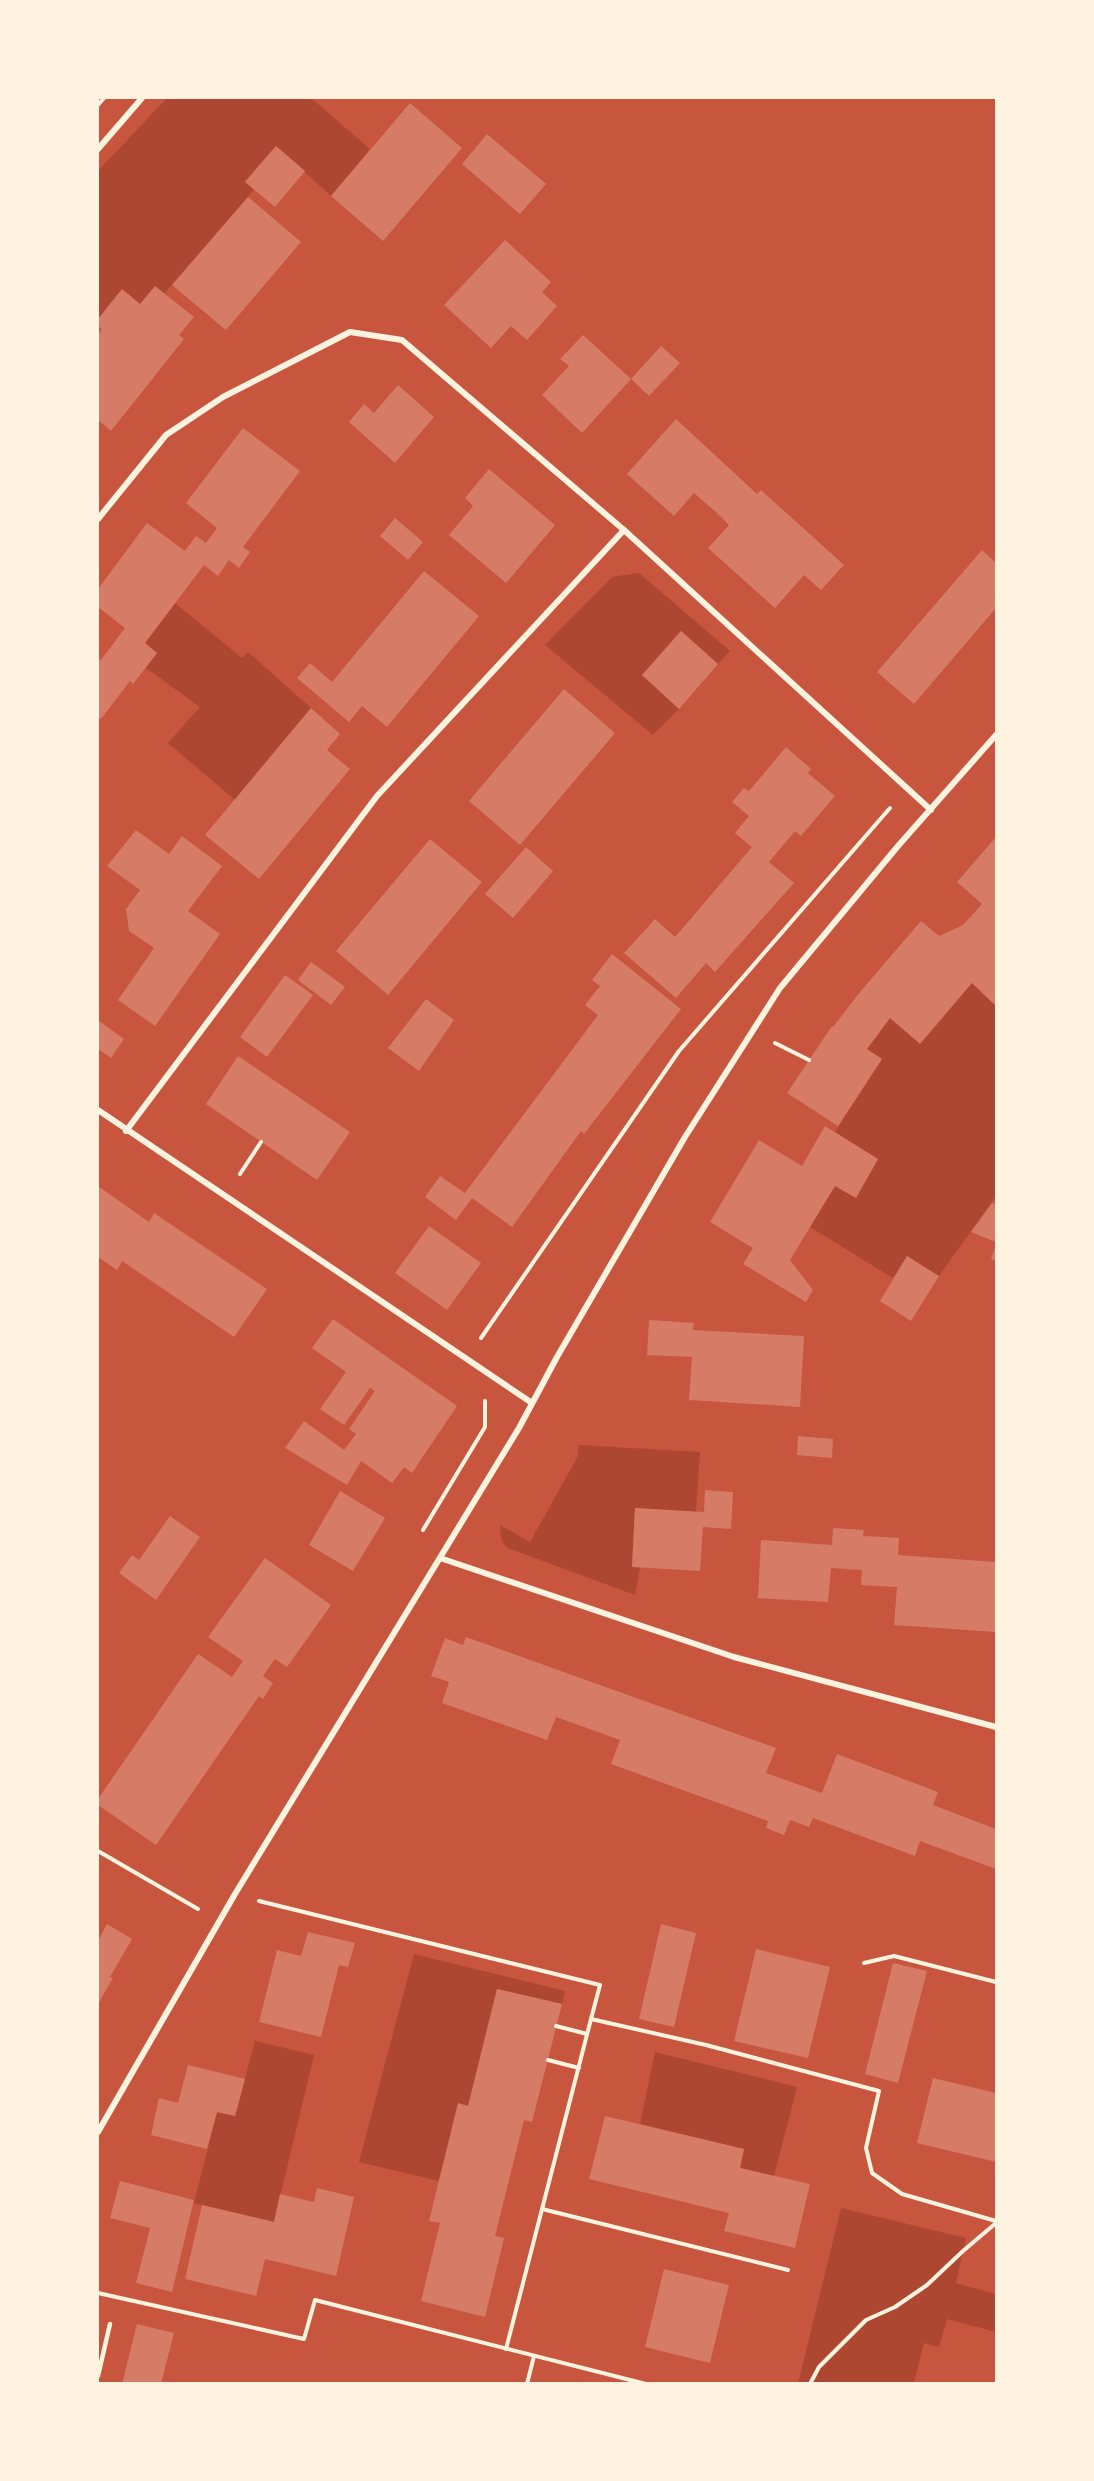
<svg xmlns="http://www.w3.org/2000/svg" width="1094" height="2481" font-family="'Nunito Sans',sans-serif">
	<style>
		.green { fill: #ae4732 }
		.building { fill: #d67c66 }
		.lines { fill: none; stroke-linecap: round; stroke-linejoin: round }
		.path { stroke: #fff3e0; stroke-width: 4 }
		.service { stroke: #fff3e0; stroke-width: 4.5 }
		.minor { stroke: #fff3e0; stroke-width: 6 }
	</style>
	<rect width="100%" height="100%" fill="#c8553d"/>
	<g class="green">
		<path d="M167 98H311L370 149 331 196 276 146 245 181 254 189 248 197 164 294 140 304 122 289 98 319V171Z"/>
		<path d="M639 573 730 651 718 664 681 631 642 675 679 709 653 735 545 645 612 577Z"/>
		<path d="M175 603 242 658 248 652 311 708 235 800 168 743 200 707 146 668 157 653 145 643Z"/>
		<path d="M972 983 996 1006V1196L939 1276 907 1257 893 1278 810 1227 835 1186 865 1181 878 1160 835 1132 882 1059 867 1049 890 1018 921 1043Z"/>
		<path d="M579 1445 700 1452 696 1512 635 1508 632 1567H640L635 1595 508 1548C501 1542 500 1535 500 1525L530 1542 578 1456Z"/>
		<path d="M414 1954 565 1991 562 2004 497 1989 468 2106 459 2103 439 2181 359 2162Z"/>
		<path d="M255 2041 314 2055 274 2222 194 2203 217 2112 235 2116Z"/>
		<path d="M655 2052 797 2087 774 2176 740 2168 744 2149 640 2124Z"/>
		<path d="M841 2208 966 2238 956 2283 996 2294V2332L947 2319 939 2347 924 2343 914 2383 798 2384Z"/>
	</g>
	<g class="building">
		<path d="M410 103 462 148 383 241 331 196Z"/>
		<path d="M487 134 546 184 520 214 462 164Z"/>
		<path d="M276 146 305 171 275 207 245 182Z"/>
		<path d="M248 197 301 242 226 330 172 285Z"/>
		<path d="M505 240 551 282 542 292 557 306 527 340 511 326 491 348 444 305Z"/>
		<path d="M155 286 194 317 179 335 184 339 111 431 98 420V335L102 329 98 326V319L122 289 140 304Z"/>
		<path d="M583 335 631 379 582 433 542 395 569 366 560 359Z"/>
		<path d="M661 346 680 363 649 396 631 379Z"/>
		<path d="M398 385 434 417 395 463 349 422 364 404 374 413Z"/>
		<path d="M676 419 757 494 761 490 844 565 821 590 804 575 775 608 708 548 729 525 717 513 694 493 674 516 627 474Z"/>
		<path d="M243 428 300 471 243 547 250 552 239 568 229 560 218 576 204 565 145 643 157 653 133 684 130 681 101 719 98 717V657L101 660 125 628 98 607V589L147 523 185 551 196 536 206 543 217 528 186 503Z"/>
		<path d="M489 469 555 525 506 583 449 535 473 506 465 498Z"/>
		<path d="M395 518 423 542 408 560 380 536Z"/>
		<path d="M982 550 996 563V593L994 595 996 597V608L914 704 877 672Z"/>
		<path d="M424 571 479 616 387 727 362 706 349 722 297 678 310 663 332 682Z"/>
		<path d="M681 631 718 664 679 709 642 675Z"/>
		<path d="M564 689 615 733 520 845 469 801Z"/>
		<path d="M311 708 340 734 327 750 350 769 259 879 205 835Z"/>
		<path d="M786 747 811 769 808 773 835 796 801 836 795 831 769 862 794 883 715 972 706 963 676 998 624 953 655 919 675 937 752 847 735 833 749 816 732 802 744 788 749 791Z"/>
		<path d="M136 830 169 854 182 836 222 866 188 911 220 934 155 1026 118 1000 154 948 129 931 126 909 140 890 107 866Z"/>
		<path d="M996 837V1006L972 983 920 1044 890 1018 867 1049 882 1059 838 1126 787 1093 832 1026 833 1027 860 992 921 921 939 936 963 925 982 904 957 882Z"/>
		<path d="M430 839 482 882 388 995 336 951Z"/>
		<path d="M526 847 553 871 513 918 485 894Z"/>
		<path d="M612 954 681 1009 584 1134 581 1131 512 1227 472 1198 456 1220 425 1197 440 1176 465 1193 598 1015 585 1005 600 986 592 980Z"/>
		<path d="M311 962 345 987 331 1005 298 980Z"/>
		<path d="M285 975 313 995 267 1057 240 1037Z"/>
		<path d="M426 999 454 1020 419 1071 388 1048Z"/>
		<path d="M98 1020 124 1039 111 1058 98 1049Z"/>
		<path d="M238 1056 350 1132 317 1180 206 1104Z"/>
		<path d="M825 1126 878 1159 856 1198 835 1186 790 1260 813 1290 806 1302 743 1264 753 1248 710 1222 759 1140 802 1166Z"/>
		<path d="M98 1186 149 1222 154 1213 267 1289 234 1337 122 1261 117 1270 98 1257Z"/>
		<path d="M992 1203 996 1204V1242L971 1232Z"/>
		<path d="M429 1226 481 1263 447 1310 395 1273Z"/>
		<path d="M996 1245V1261L991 1259Z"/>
		<path d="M907 1256 939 1276 911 1321 880 1301Z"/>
		<path d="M333 1319 457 1406 412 1473 404 1467 392 1483 361 1461 347 1485 285 1448 304 1421 344 1450 356 1434 349 1429 375 1391 370 1388 344 1425 320 1409 346 1372 312 1348Z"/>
		<path d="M649 1320 694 1323 693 1330 804 1336 800 1407 689 1400 692 1357 647 1355Z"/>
		<path d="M798 1436 833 1439 832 1458 797 1455Z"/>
		<path d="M705 1490 733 1492 731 1529 703 1527 700 1571 632 1567 635 1508 704 1512Z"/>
		<path d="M340 1491 385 1518 353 1571 309 1545Z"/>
		<path d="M170 1516 200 1537 156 1600 119 1573 132 1555 139 1560Z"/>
		<path d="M833 1528 864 1530 863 1536 899 1538 898 1555 996 1562V1632L894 1625 897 1587 861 1585 862 1570 831 1568 828 1602 758 1598 761 1540 832 1545Z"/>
		<path d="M265 1558 331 1605 287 1667 275 1659 263 1676 273 1683 263 1699 259 1696 156 1845 98 1805V1799L198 1654 232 1677 243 1661 208 1637Z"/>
		<path d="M466 1637 776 1748 766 1773 822 1793 837 1754 938 1792 933 1805 996 1829V1869L920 1841 915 1856 813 1818 809 1827 790 1820 784 1835 766 1828 768 1821 611 1764 620 1740 556 1717 547 1740 442 1703 449 1682 431 1676 445 1638 463 1645Z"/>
		<path d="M107 1924 132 1939 110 1977 113 1978 98 2004V1941Z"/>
		<path d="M661 1924 696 1933 674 2027 639 2019Z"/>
		<path d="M308 1932 355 1943 348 1967 339 1965 321 2037 259 2022 277 1950 301 1956Z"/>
		<path d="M756 1949 830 1967 808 2058 734 2041Z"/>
		<path d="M893 1963 927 1971 898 2083 865 2074Z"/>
		<path d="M497 1989 562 2004 532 2122 524 2120 495 2236 504 2238 485 2317 421 2301 440 2223 429 2221 458 2103 468 2106Z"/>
		<path d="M188 2065 245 2079 235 2116 217 2112 207 2149 151 2135 159 2098 178 2103Z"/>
		<path d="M933 2078 996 2093V2162L917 2143Z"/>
		<path d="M605 2116 744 2149 740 2168 810 2184 795 2248 724 2231 729 2213 589 2179Z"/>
		<path d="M120 2181 194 2200 172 2292 136 2283 150 2228 110 2218Z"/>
		<path d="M317 2188 354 2197 336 2276 265 2259 256 2296 185 2279 202 2205 274 2222 280 2194 314 2202Z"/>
		<path d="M664 2269 729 2285 710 2363 645 2347Z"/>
		<path d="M137 2324 174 2333 161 2384H122Z"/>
	</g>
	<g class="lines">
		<g class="path">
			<path d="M98 105 104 98"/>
			<path d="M775 1043 809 1060"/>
			<path d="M240 1174 261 1142"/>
			<path d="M481 1338 679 1051 890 808"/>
			<path d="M423 1530 485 1427V1401"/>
			<path d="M98 1851 198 1909"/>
			<path d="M259 1901 600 1985 591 2019 706 2045 879 2091 866 2148 872 2173 902 2194 996 2221"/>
			<path d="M864 1963 894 1956 996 1982"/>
			<path d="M556 2026 587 2034"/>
			<path d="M548 2060 579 2068"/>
			<path d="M542 2209 788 2270"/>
			<path d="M98 2293 304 2339 315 2300 646 2384"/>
			<path d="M506 2349 591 2019"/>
			<path d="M527 2384 534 2356"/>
			<path d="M810 2384 819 2367 866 2320 895 2307 927 2285 963 2251 996 2223"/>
		</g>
		<path class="service" d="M98 2376 110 2324"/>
		<g class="minor">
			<path d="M98 149 142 98"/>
			<path d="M98 519 166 435 223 397 350 332 402 340 624 530 931 810"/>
			<path d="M98 1110 532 1403"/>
			<path d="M126 1131 377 796 624 530"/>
			<path d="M440 1558 734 1657 996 1727"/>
			<path d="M98 2132 235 1894 519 1428 557 1357 685 1137 780 988 898 846 996 735"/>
		</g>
	</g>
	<rect width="1094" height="2481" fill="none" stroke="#fff3e0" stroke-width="198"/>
</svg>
